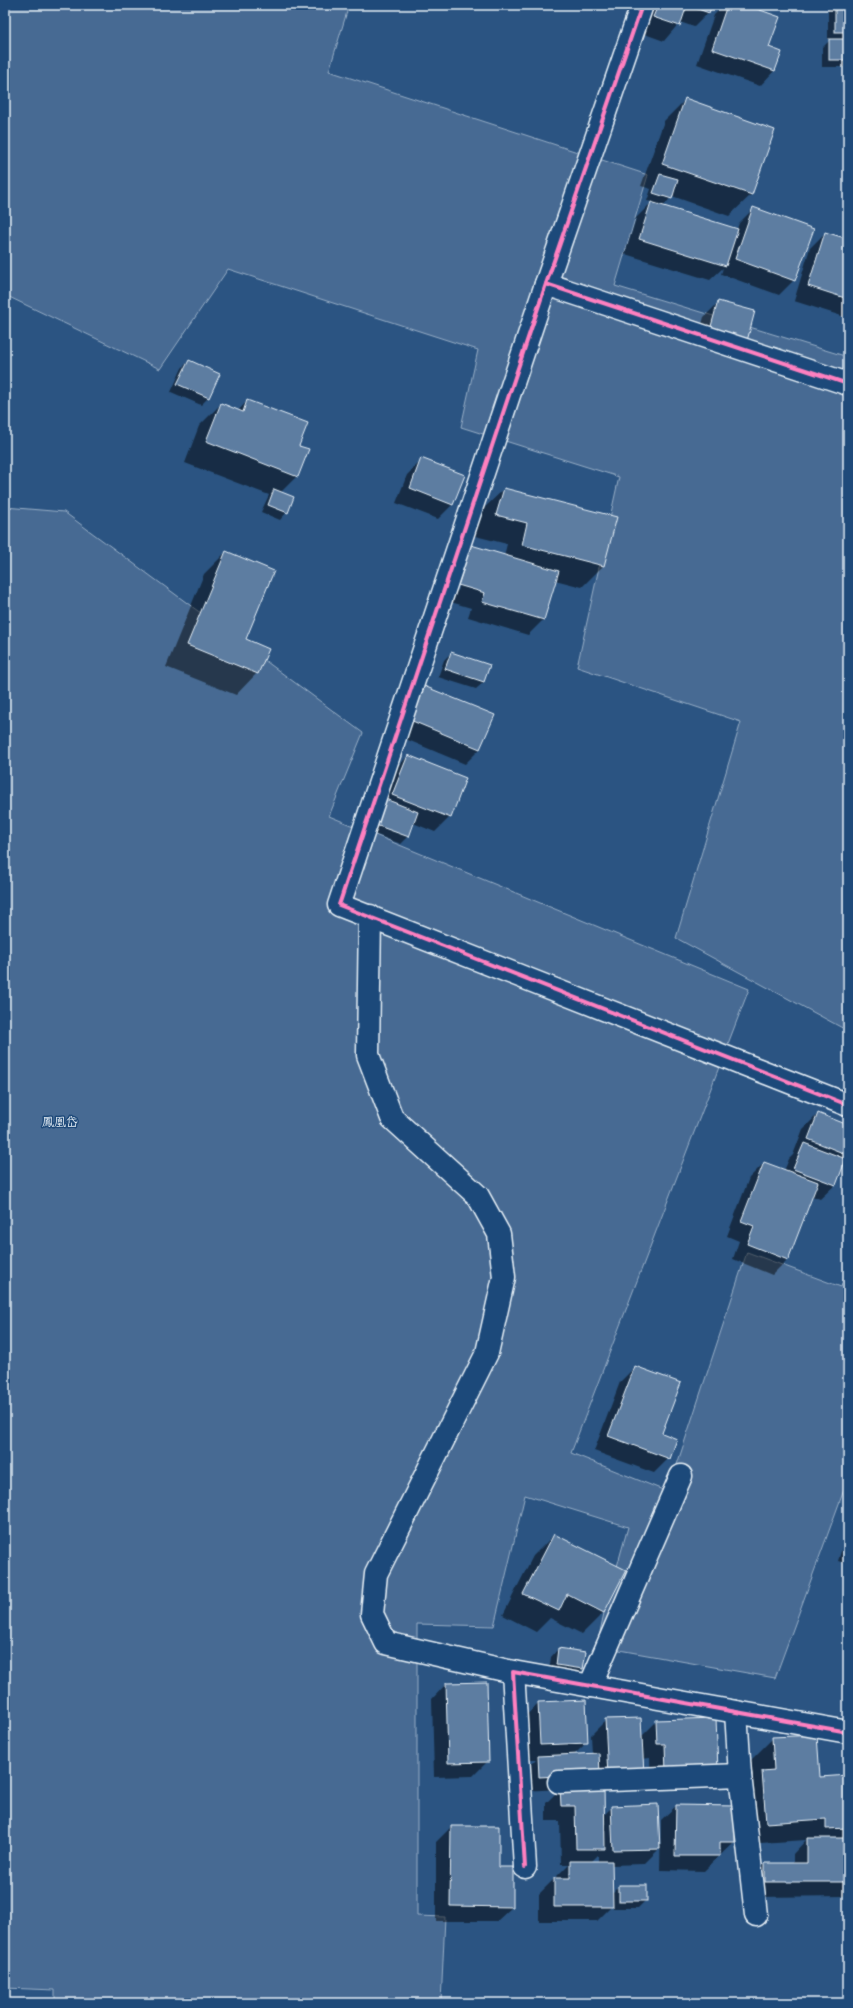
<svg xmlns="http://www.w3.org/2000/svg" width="853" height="2008" font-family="'Shantell Sans','Klee One',sans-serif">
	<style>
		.green { fill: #476b93; stroke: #98aec6 }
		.shadow { fill: #0007; fill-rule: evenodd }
		.building { fill: #5d7da1; stroke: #e8f1f8 }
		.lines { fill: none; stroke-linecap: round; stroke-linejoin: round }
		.minor-casing { stroke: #e8f1f8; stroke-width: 25 }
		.minor { stroke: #1f4a7a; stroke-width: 22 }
		.cycleway-casing { stroke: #1f4a7a; stroke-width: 6 }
		.cycleway { stroke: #ff80c0; stroke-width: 4 }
		.labels { text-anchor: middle; stroke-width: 3; stroke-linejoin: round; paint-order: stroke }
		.quarter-label { font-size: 12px; font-weight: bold; fill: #e8f1f8; stroke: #1f4a7a }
	</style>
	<rect width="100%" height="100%" fill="#2b5482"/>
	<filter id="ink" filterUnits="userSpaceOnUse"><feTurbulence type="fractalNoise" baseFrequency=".025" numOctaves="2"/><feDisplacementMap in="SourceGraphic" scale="8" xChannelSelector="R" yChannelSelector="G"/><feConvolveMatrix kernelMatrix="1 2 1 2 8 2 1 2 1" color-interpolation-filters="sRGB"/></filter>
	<g filter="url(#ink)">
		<g class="green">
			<path d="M5 5H349L329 71 648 175 615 286 848 357V1031L676 938 741 722 577 667 619 477 461 427 478 350 228 269 160 369 5 295Z"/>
			<path d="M5 507 64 512 363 733 329 816 749 989 571 1453 668 1492 747 1252 841 1287 848 1269V1479L775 1678 597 1646 604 1613 628 1527 525 1495 494 1626 417 1624V1916L445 1917 441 2003H55V1990L5 1988Z"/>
		</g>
		<g class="shadow">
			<path d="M507 5H515L513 7Z"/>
			<path d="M649 5H711L709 12 694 27 680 22 664 41 639 32Z"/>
			<path d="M724 5H743L768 48 774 71 760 86 697 64 714 15Z"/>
			<path d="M833 5H848L847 67H822V48L831 39H828V10Z"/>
			<path d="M685 100 773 130 751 195 729 216 672 196 663 207 737 229 739 223 754 208 794 280 779 295 721 274 723 268 710 280 625 254 636 218 652 202 647 201 651 189 641 186 664 121Z"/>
			<path d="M825 233 848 240V318L794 301 810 248Z"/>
			<path d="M719 302 731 355 696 345 704 317Z"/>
			<path d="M189 361 218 374 208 398 201 405 171 392 182 368Z"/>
			<path d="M247 401 298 446 297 476 280 493 287 512 280 520 261 512 269 495 185 463 199 426 221 404 238 411Z"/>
			<path d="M422 460 453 504 438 519 396 503 407 475Z"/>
			<path d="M504 489 603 566 582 587 555 580 543 620 528 635 468 617 471 608 444 600 456 561 471 546 504 556 507 544 475 536 482 510ZM464 562H466L458 591 456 590Z"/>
			<path d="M226 552 245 640 257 673 236 695 166 667 204 574Z"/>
			<path d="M451 653 484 682 476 689 438 677 444 660Z"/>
			<path d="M424 687 480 749 465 764 396 735 409 702Z"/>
			<path d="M408 756 450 817 435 832 413 823 408 837 401 844 366 831 393 771Z"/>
			<path d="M818 1114 848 1126V1156L845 1159 835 1185 820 1199 812 1196 787 1260 772 1275 733 1259 739 1241 727 1236 749 1178 764 1163 784 1171 789 1159 793 1155 803 1129Z"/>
			<path d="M635 1367 669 1458 654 1473 594 1451 620 1382Z"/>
			<path d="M847 1532H848V1564L838 1561Z"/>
			<path d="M554 1535 604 1612 582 1634 550 1618 536 1632 503 1615 533 1556Z"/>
			<path d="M848 1571V1588L843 1586Z"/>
			<path d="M558 1649 583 1669 575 1676 549 1672 551 1657Z"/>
			<path d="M446 1684 488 1761 473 1776 434 1777 432 1699Z"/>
			<path d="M538 1703 587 1742 574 1755 592 1754 591 1735 606 1720 641 1737 657 1721 715 1719 651 1787 650 1758 642 1759 603 1790 604 1815 612 1807 659 1849 644 1864 611 1865V1895L620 1886 646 1900 638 1908H612V1906L597 1921H539V1894L569 1864H561L560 1821H546V1803L560 1789 524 1791 523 1772 536 1759H526L524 1718ZM598 1855V1862H591Z"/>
			<path d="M773 1738 819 1778 848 1776V1896L750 1897V1879L765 1864H793V1854L806 1840 744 1844 741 1793 752 1782 751 1760Z"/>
			<path d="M676 1806 735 1807 734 1842 704 1871 660 1870 661 1820Z"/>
			<path d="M451 1827H498V1868L512 1907 497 1921H436V1842Z"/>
		</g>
		<g class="building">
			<path d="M658 5H712L709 13 687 5 680 26 653 17Z"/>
			<path d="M727 5H746L780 17 769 47 782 52 775 71 712 49Z"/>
			<rect x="835" y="5" width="13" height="27"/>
			<rect x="829" y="39" width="19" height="21"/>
			<path d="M685 98 775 130 752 195 662 164Z"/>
			<path d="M660 174 678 179 672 199 653 193Z"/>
			<path d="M651 202 738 229 726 266 639 239Z"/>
			<path d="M753 207 814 229 795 281 735 259Z"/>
			<path d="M825 232 848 239V299L808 286Z"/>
			<path d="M718 301 755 311 747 341 710 330Z"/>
			<path d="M189 360 220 374 209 398 177 384Z"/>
			<path d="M247 400 308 423 299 446 309 449 298 477 206 441 221 403 243 412Z"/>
			<path d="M421 458 465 475 453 505 410 488Z"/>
			<path d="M504 488 617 517 604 566 522 545 527 523 496 515Z"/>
			<path d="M274 489 294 497 288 513 268 505Z"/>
			<path d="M471 545 559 571 544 620 482 602 485 593 458 585Z"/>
			<path d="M226 551 274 571 246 639 269 649 258 674 187 645Z"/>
			<path d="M451 652 490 665 484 682 445 669Z"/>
			<path d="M424 686 495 715 480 749 410 720Z"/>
			<path d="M408 755 466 778 451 818 392 795Z"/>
			<path d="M383 798 418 812 409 837 373 824Z"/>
			<path d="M818 1113 848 1125V1155L808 1139Z"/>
			<path d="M804 1143 846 1159 836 1185 793 1169Z"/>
			<path d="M764 1162 818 1182 788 1260 747 1244 754 1226 741 1221Z"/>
			<path d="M635 1366 681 1383 662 1433 677 1439 670 1459 608 1436Z"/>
			<path d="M554 1534 626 1570 604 1613 567 1594 559 1611 523 1594Z"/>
			<path d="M558 1648 586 1652 583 1669 556 1665Z"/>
			<path d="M487 1682 489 1762 448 1763 446 1683Z"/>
			<path d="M586 1700 588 1743 540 1745 538 1702Z"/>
			<path d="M641 1718 644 1774 608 1776 605 1719Z"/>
			<path d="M716 1718 718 1771 666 1773 665 1744H657L656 1720Z"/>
			<path d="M817 1735 820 1777 848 1775V1828L826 1829V1819L766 1823 762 1771 774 1770 772 1737Z"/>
			<path d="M599 1753 600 1774 539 1777 538 1756Z"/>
			<path d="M560 1787H604L605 1849H576L575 1806H561Z"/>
			<path d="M658 1804 660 1849 613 1850 611 1806Z"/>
			<path d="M676 1805 736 1806 735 1842H720V1856H675Z"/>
			<path d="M451 1826H499V1867H513V1907L450 1906Z"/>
			<path d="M807 1838H848V1882H765V1863H807Z"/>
			<path d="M570 1861H612L613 1907H554V1878H570Z"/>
			<rect x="619" y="1885" width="28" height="16"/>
		</g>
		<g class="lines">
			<g class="minor-casing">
				<g id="minor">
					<path d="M642 5 546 284 339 905 848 1105"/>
					<path d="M546 284 848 384"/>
					<path d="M370 916 368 1055 392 1118 478 1196 499 1234 504 1277 487 1353 376 1574 372 1614 386 1643 513 1672"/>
					<path d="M590 1686 681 1476"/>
					<path d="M736 1712 740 1775 756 1915"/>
					<path d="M559 1782 740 1775"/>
					<path d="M525 1867 513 1672 848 1732"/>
				</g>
			</g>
			<use href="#minor" class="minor"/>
			<g class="cycleway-casing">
				<g id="cycleway">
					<path d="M642 5 546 284 339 905 848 1105"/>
					<path d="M546 284 848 384"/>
					<path d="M525 1867 513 1672 848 1732"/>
				</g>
			</g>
			<use href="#cycleway" class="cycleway"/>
		</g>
	</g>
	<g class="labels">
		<g class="quarter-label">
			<text x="60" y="1126">鳳凰岱</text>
		</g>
	</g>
	<rect width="853" height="2008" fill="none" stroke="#1f4a7a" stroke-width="20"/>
	<rect x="10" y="10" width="833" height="1988" fill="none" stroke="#e8f1f8" stroke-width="1.5" filter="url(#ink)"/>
</svg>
